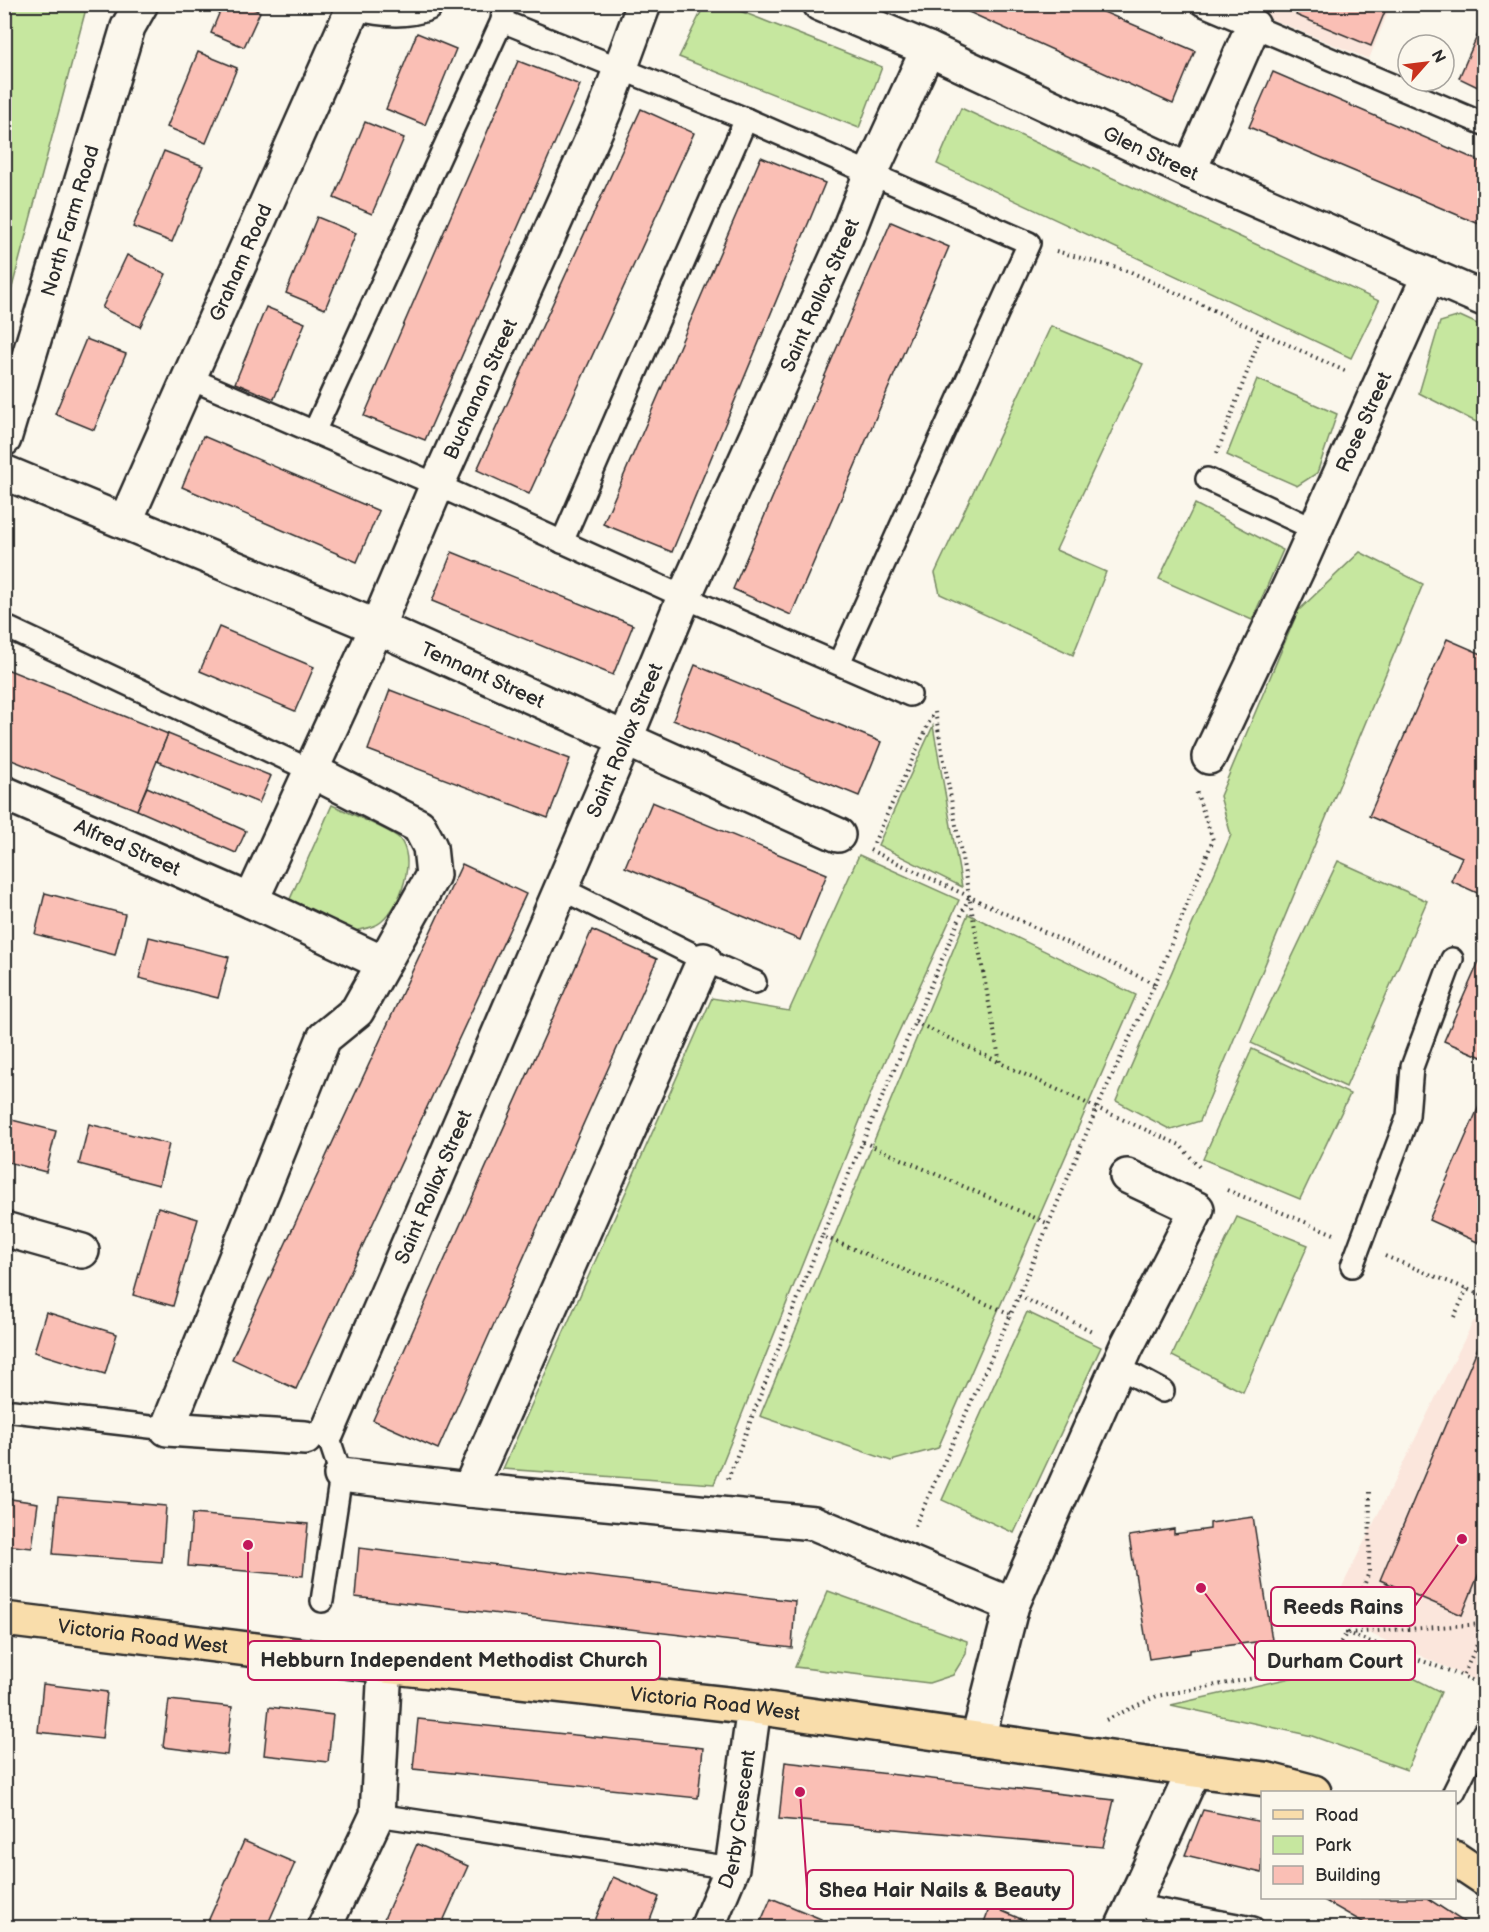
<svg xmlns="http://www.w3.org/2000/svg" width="1489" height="1932" font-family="'Balsamiq Sans',sans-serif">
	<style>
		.built { fill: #fbe6dc }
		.green { fill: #c6e79f; stroke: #788965; stroke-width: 1.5 }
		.building { fill: #fabfb5; stroke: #2b2b2b; stroke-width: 1.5 }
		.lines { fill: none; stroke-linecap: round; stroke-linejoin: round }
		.lane-casing { stroke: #2b2b2b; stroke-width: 26 }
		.street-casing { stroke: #2b2b2b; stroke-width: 38 }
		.primary-casing { stroke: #2b2b2b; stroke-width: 38 }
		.path { stroke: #2b2b2b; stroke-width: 4; stroke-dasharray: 1.5 4.5; stroke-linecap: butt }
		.lane { stroke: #fbf7ec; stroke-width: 21 }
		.street { stroke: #fbf7ec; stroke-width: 33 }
		.primary { stroke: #f9ddab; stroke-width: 33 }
		.labels { text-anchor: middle; stroke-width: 5; stroke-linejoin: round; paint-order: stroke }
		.street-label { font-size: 20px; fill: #2b2b2b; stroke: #fbf7ec }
		.leader { fill: none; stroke: #c2185b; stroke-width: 2 }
		.callout-dot { fill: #c2185b; stroke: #fbf7ec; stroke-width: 2 }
		.callout { fill: #fbf7ec; stroke: #c2185b; stroke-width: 2 }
		.callout-label { font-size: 21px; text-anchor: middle; font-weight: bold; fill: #2b2b2b }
	</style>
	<rect width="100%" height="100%" fill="#fbf7ec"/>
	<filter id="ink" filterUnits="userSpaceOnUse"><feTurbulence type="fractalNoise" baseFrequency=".0167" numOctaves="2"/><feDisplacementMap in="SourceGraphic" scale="12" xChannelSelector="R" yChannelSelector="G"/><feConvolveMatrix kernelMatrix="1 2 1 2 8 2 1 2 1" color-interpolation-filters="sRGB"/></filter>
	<g filter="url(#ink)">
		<g class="built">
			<path d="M1237 5H1391L1369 59Z"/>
			<path d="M1484 1315V1684L1328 1615 1473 1322Z"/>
		</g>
		<g class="green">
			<path d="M705 4 725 5 882 67 859 128 679 57Z"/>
			<path d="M4 5H87L5 314H4Z"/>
			<path d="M961 108 1379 301 1351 358 937 164Z"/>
			<path d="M1460 316 1484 327V426L1419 393 1440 322Z"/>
			<path d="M1051 326 1143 364 1056 550 1106 572 1073 655 940 594 935 573Z"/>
			<path d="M1257 379 1337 414 1317 473 1297 486 1227 455Z"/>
			<path d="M1195 504 1283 550 1252 620 1159 579Z"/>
			<path d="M1360 552 1423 584 1200 1121 1171 1130 1116 1101 1231 835 1220 796 1298 611Z"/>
			<path d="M933 726 962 887 878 845Z"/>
			<path d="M332 805C343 810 394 832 399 838 417 860 401 906 381 922 374 928 363 929 354 931L290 899Z"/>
			<path d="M859 855 959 900 873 1088 714 1484 503 1469 712 998 789 1011Z"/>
			<path d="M1338 861 1427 901 1346 1087 1251 1043Z"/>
			<path d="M968 914 1136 995 938 1448 891 1461 760 1416Z"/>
			<path d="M1252 1049 1350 1094 1300 1199 1203 1159Z"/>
			<path d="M1237 1217 1308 1245 1243 1392 1172 1356Z"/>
			<path d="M1027 1312 1101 1347 1014 1533 942 1500Z"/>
			<path d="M828 1591 967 1641 966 1654 953 1675 929 1683 795 1667Z"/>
			<path d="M1351 1646 1441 1692 1407 1770 1312 1736 1171 1705 1330 1669Z"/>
		</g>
		<g class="building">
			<path d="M223 4H244L260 12 244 47 211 33Z"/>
			<path d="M951 4H1085L1195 51 1173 104Z"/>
			<path d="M1300 4H1388L1371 46 1296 15Z"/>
			<path d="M1484 20V90L1459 78Z"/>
			<path d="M417 33 456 49 425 125 386 109Z"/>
			<path d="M198 52 237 68 206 143 167 127Z"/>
			<path d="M518 61 580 85 425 440 364 416Z"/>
			<path d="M1273 72 1484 163V226L1249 127Z"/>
			<path d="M641 109 694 133 529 494 477 470Z"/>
			<path d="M365 122 404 138 372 214 334 198Z"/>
			<path d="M164 151 203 166 172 242 133 227Z"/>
			<path d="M761 157 825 183 672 552 603 524Z"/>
			<path d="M317 217 356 233 325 309 286 293Z"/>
			<path d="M891 222 949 247 791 615 733 589Z"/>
			<path d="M127 255 166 274 140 327 102 308Z"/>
			<path d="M266 307 305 323 274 399 235 383Z"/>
			<path d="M86 339 126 354 94 430 55 414Z"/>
			<path d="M203 436 379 511 357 562 182 487Z"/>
			<path d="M452 552 633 625 613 675 432 601Z"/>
			<path d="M219 627 314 667 295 711 200 671Z"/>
			<path d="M1447 639 1484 655V896L1451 881 1462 857 1369 816Z"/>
			<path d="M695 665 881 742 859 796 673 720Z"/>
			<path d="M4 668 168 734 137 810 4 757Z"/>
			<path d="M390 690 570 759 548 818 368 750Z"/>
			<path d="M168 734 271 776 259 803 157 761Z"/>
			<path d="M147 787 246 831 236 853 137 810Z"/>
			<path d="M652 802 827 874 800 940 625 867Z"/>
			<path d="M462 864 526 894 296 1389 232 1359Z"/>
			<path d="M45 893 125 914 115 955 35 934Z"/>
			<path d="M592 930 657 959 438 1449 373 1420Z"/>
			<path d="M149 937 229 957 218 998 139 978Z"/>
			<path d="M1484 950V1058L1444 1041Z"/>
			<path d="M1484 1095V1245L1429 1220Z"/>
			<path d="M4 1118 56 1131 46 1172 4 1161Z"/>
			<path d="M89 1124 169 1144 159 1185 79 1164Z"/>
			<path d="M158 1207 198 1219 173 1306 133 1295Z"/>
			<path d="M46 1312 117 1334 105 1374 34 1352Z"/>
			<path d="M1484 1333V1561L1462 1615 1380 1580Z"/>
			<path d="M58 1497 166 1506 162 1562 53 1554Z"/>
			<path d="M4 1498 38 1503 32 1548 4 1545Z"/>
			<path d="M192 1514 308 1524 303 1576 188 1566Z"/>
			<path d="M1253 1517 1272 1640 1190 1650V1653L1149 1659 1129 1536 1174 1529V1534L1210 1529V1523Z"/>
			<path d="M359 1548 795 1601 792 1648 355 1597Z"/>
			<path d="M43 1684 107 1692 102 1739 38 1732Z"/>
			<path d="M169 1700 232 1707 227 1755 163 1747Z"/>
			<path d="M269 1707 333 1715 328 1762 264 1755Z"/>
			<path d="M418 1719 703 1748 698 1798 413 1769Z"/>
			<path d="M785 1762 1114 1800 1103 1847 779 1819Z"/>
			<path d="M1203 1810 1262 1822V1873L1185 1855Z"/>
			<path d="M244 1841 295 1863 266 1928H205Z"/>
			<path d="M417 1844 468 1866 440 1928H380Z"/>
			<path d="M613 1877 659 1897 647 1928H592Z"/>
			<path d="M771 1898 821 1919 818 1928H758Z"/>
			<path d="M1320 1898H1427L1473 1928H1373Z"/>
			<path d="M990 1906 1021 1919 1017 1928H982Z"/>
		</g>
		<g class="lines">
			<g class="lane-casing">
				<g id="lane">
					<path d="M1201 4 1484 124"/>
					<path d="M502 21 746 119 1029 243 839 663"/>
					<path d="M189 378 437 485 684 597 910 695"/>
					<path d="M314 432 502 21 504 4"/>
					<path d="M1207 479 1316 530"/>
					<path d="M562 542 746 119"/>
					<path d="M4 626 312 771"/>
					<path d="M560 888 704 960 755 982"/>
					<path d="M1352 1266 1408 1116 1412 1067 1452 959"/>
					<path d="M1118 1367 1163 1391"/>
					<path d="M13 1411 167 1429"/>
					<path d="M322 1601 341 1475 327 1433"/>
					<path d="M1454 1792 1484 1732"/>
					<path d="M377 1815 732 1868"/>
					<path d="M1133 1905 1253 1928"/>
				</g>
			</g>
			<g class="street-casing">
				<g id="street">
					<path d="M359 4C381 9 404 12 426 4"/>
					<path id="s1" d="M820 4 928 49 1189 171 1484 299"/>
					<path d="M1189 171 1253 26"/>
					<path id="s2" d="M4 439 128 27 141 4"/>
					<path id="s3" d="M4 472 377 627 838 835"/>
					<path id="s4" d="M125 522 355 4"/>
					<path id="s5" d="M1209 757 1298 568 1429 275"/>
					<path id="s6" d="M4 793 251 901 383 963"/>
					<path id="s7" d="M251 901 377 627 437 485 605 110 644 4"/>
					<path d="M4 1229 82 1251"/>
					<path id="s8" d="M327 1433 625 740 684 597 846 237 871 173 928 49"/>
					<path d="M305 1438 167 1429 324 1038 357 1011 433 875 430 847 419 826 312 771"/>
					<path d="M341 1475 469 1490 814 1523 1012 1605"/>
					<path d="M469 1490 704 960"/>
					<path d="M978 1739 1012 1605 1126 1348 1197 1209 1127 1176"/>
					<path d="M324 1928 377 1815 385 1666"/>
					<path id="s9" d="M707 1928 732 1868 754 1707"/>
					<path d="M1122 1928 1194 1770"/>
				</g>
			</g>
			<g class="primary-casing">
				<g id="primary">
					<path id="s10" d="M4 1619 385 1666 754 1707 1194 1770 1265 1779 1314 1792"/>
					<path d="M1454 1858 1484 1878"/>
				</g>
			</g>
			<g class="path">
				<path d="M1056 251 1131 272 1347 372"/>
				<path d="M1217 453 1262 332"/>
				<path d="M935 712 1000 1063 1097 1108 1011 1314"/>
				<path d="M874 843 932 716"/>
				<path d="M870 850 1155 984 1097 1108 1180 1145 1201 1169"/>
				<path d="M1155 984 1213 840 1196 791"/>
				<path d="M915 1022 999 1062"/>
				<path d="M863 1142 1049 1224"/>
				<path d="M1227 1190 1334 1234"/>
				<path d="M1385 1256 1484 1296"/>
				<path d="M1019 1296 1094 1332"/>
				<path d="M1454 1317 1467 1289"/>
				<path d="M728 1479 822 1236"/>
				<path d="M1370 1492 1369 1572 1347 1633 1463 1676"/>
				<path d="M915 1526 1011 1314 822 1236 969 897"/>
				<path d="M1484 1629 1463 1676 1484 1686"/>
				<path d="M1106 1720 1157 1696 1309 1668 1337 1647 1347 1633 1484 1624"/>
			</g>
			<use href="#lane" class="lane"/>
			<use href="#street" class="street"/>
			<use href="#primary" class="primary"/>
		</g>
	</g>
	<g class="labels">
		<g class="street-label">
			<text dy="7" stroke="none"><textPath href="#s1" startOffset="363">Glen Street</textPath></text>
			<text dy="7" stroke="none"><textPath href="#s2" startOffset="228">North Farm Road</textPath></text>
			<text dy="7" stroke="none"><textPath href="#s4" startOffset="284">Graham Road</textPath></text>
			<text dy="7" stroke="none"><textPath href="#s8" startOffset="1240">Saint Rollox Street</textPath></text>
			<text dy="7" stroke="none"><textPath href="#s7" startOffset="561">Buchanan Street</textPath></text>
			<text dy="7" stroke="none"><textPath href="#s5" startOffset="369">Rose Street</textPath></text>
			<text dy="7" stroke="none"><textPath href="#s3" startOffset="520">Tennant Street</textPath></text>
			<text dy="7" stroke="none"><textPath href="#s8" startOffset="754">Saint Rollox Street</textPath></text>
			<text dy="7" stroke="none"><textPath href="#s6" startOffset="135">Alfred Street</textPath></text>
			<text dy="7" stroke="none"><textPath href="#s8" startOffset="268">Saint Rollox Street</textPath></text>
			<text dy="7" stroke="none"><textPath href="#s10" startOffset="140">Victoria Road West</textPath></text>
			<text dy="7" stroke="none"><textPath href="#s10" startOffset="716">Victoria Road West</textPath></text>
			<text dy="7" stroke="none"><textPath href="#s9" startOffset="114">Derby Crescent</textPath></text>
		</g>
	</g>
	<path class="leader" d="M1462 1539L1415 1606M248 1545L248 1660M1201 1588L1255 1661M800 1792L807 1889"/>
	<g class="callout-dot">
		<circle cx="1462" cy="1539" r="6"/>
		<circle cx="248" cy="1545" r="6"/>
		<circle cx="1201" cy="1588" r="6"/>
		<circle cx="800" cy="1792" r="6"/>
	</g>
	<g class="callout">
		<rect x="1271" y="1587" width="144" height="39" rx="6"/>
		<rect x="248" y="1641" width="412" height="39" rx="6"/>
		<rect x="1255" y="1641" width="160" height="39" rx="6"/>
		<rect x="807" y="1870" width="266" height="39" rx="6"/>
	</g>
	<g class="callout-label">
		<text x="1343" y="1614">Reeds Rains</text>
		<text x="454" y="1667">Hebburn Independent Methodist Church</text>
		<text x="1335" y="1668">Durham Court</text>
		<text x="940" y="1897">Shea Hair Nails &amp; Beauty</text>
	</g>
	<rect width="1489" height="1932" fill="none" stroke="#fbf7ec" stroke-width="24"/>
	<rect x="12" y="12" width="1465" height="1908" fill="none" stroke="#2b2b2b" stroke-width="2" filter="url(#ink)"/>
	<rect x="1261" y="1791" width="195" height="108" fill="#fbf7ec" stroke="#a8a59f" stroke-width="1.5"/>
	<rect x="1273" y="1810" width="30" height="9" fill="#f9ddab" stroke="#a8a59f" stroke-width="1.5"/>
	<text x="1315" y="1821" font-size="18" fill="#2b2b2b">Road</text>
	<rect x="1273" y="1836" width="30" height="18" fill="#c6e79f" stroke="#a8a59f" stroke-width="1.5"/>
	<text x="1315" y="1851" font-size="18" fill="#2b2b2b">Park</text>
	<rect x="1273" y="1866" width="30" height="18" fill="#fabfb5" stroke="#a8a59f" stroke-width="1.5"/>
	<text x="1315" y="1881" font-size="18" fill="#2b2b2b">Building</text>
	<g transform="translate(1426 63) rotate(62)"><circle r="28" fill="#fbf7ec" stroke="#a8a59f" stroke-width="1.5"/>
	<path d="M0-4.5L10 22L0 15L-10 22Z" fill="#c8321e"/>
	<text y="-9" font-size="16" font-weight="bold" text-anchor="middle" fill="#2b2b2b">N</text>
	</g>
</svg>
